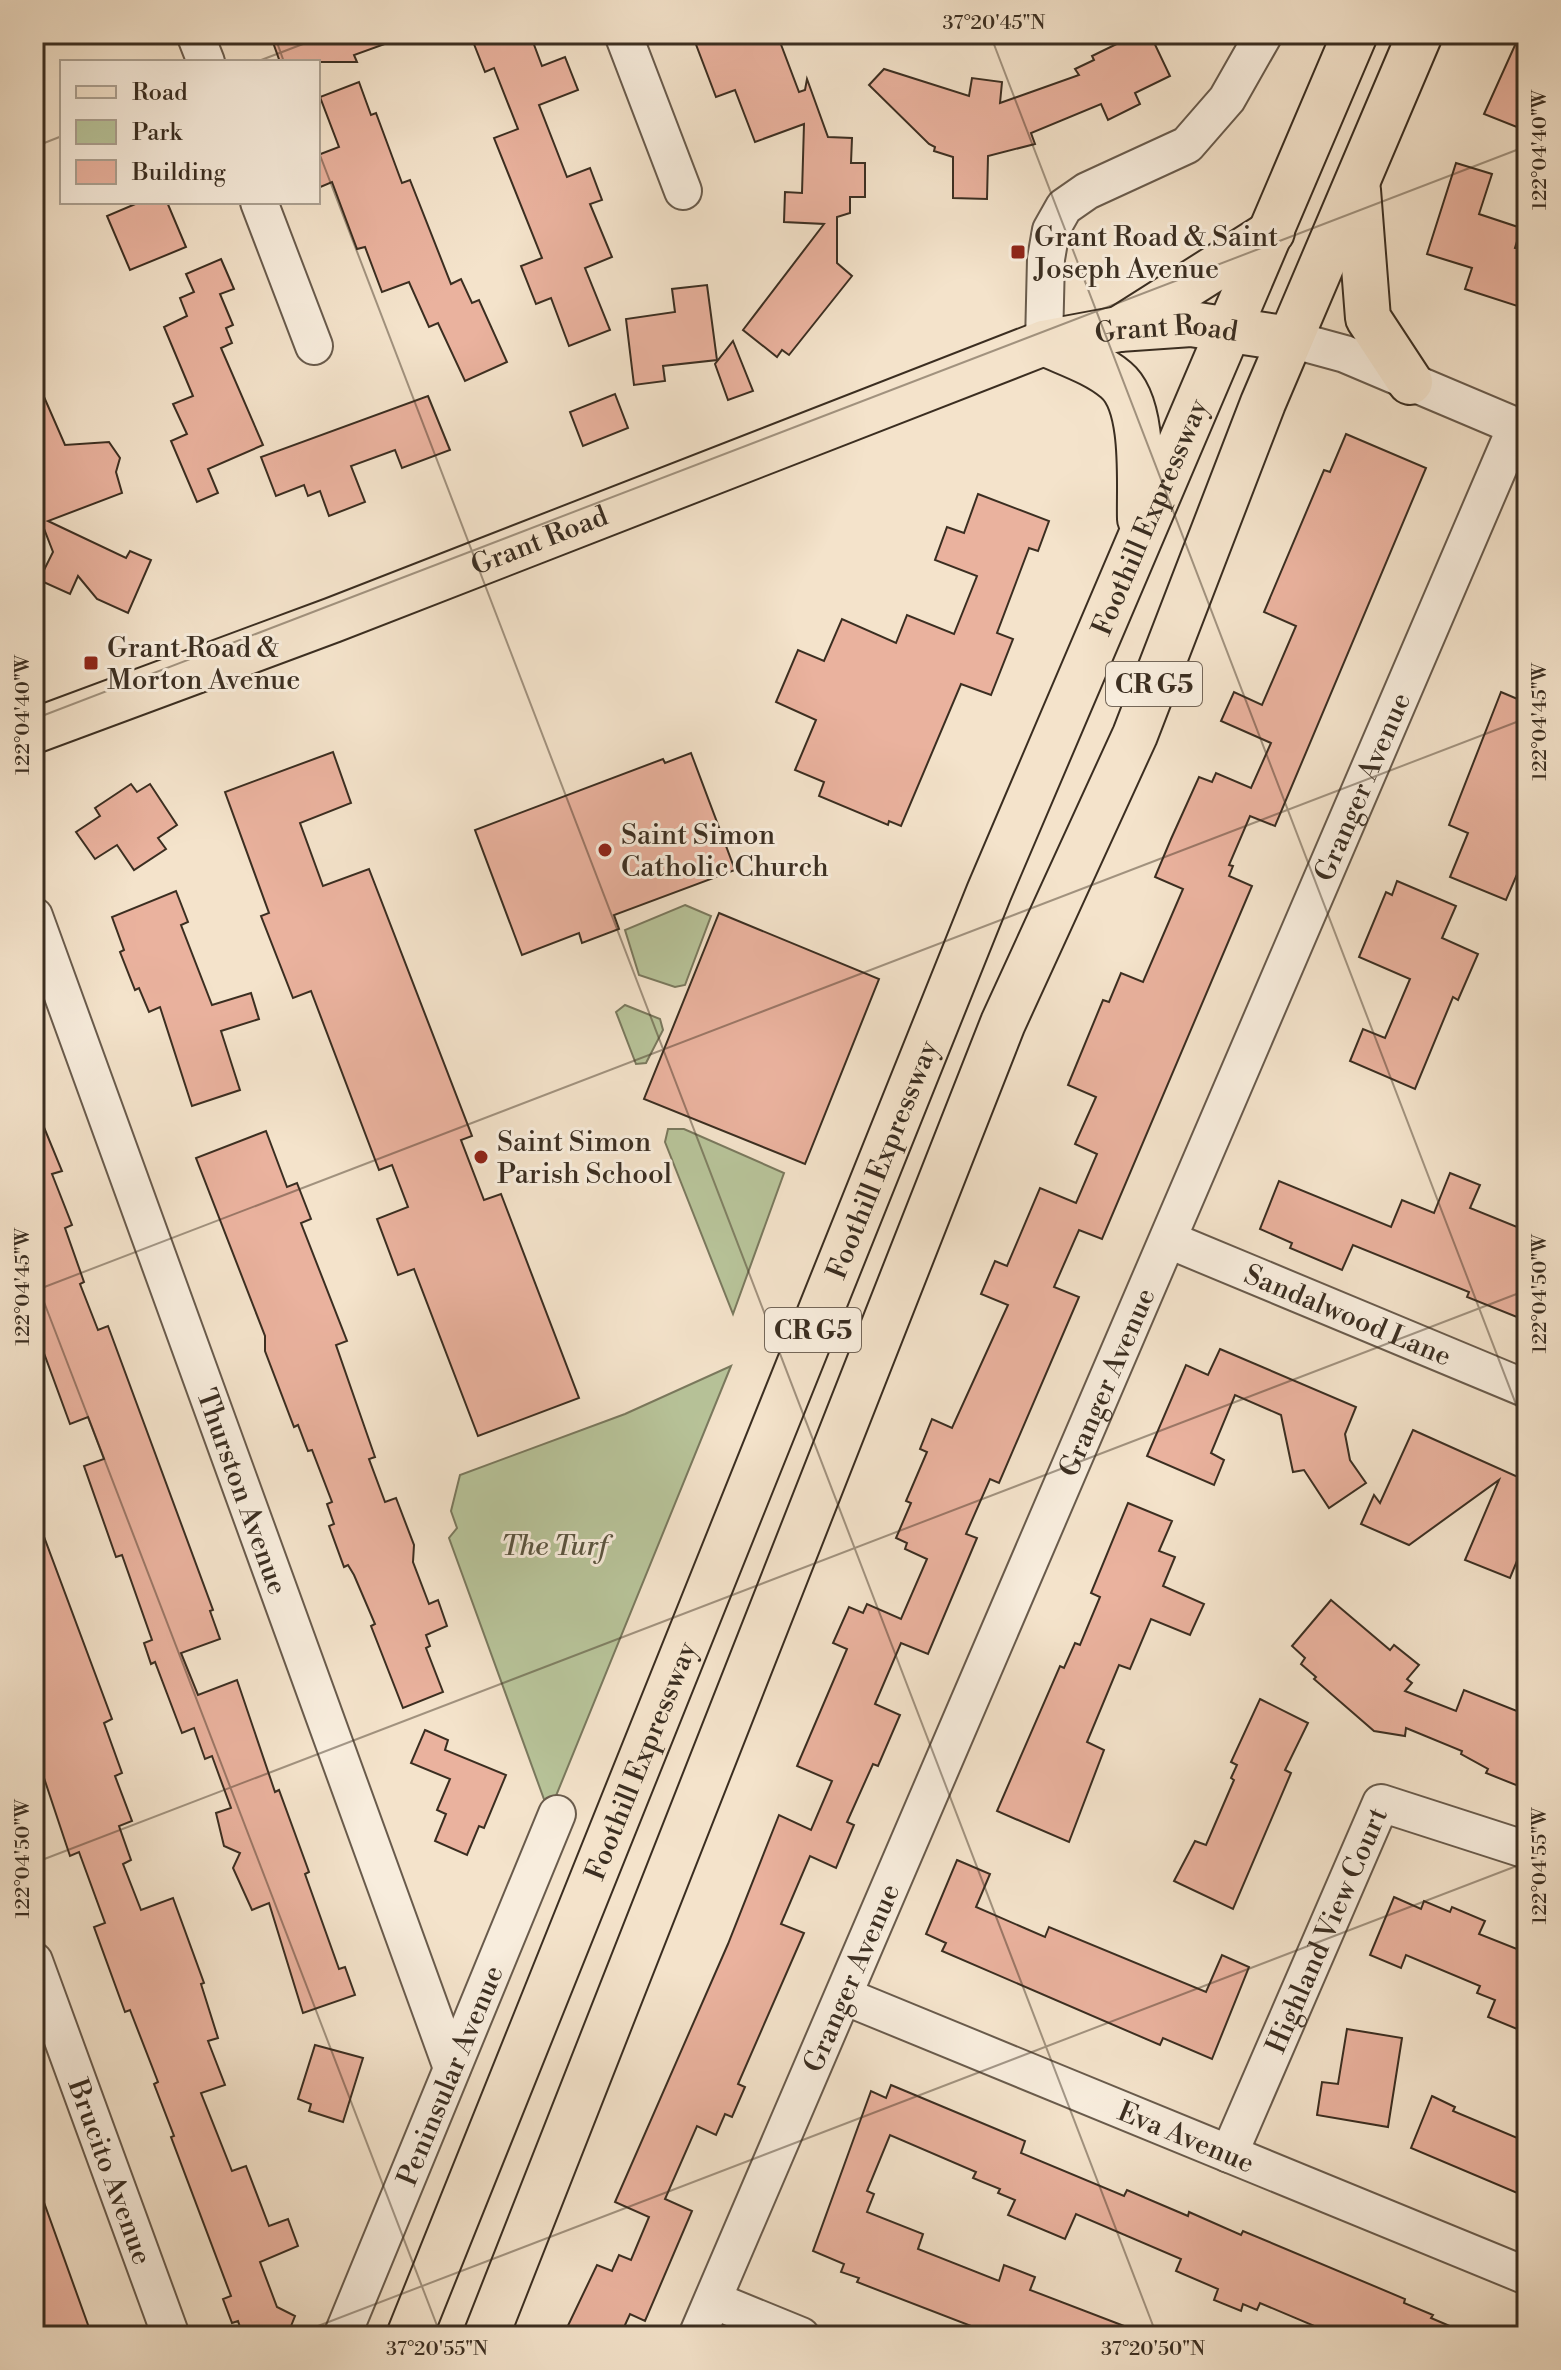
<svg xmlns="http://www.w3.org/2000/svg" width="1561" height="2370" font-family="'Libre Bodoni',serif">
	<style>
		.green { fill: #b8c49a; stroke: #7a795e; stroke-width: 2 }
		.building { fill: #eab29e; stroke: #3b2e21; stroke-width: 2 }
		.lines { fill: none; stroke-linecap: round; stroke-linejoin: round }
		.minor-casing { stroke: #695b4c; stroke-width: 40 }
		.major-casing { stroke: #3b2e21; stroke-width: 48 }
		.highway-casing { stroke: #3b2e21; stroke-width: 48 }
		.minor { stroke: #f8eddd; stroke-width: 36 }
		.major { stroke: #f4e3cb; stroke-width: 44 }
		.highway { stroke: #f4e3cb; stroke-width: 44 }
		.ticks { fill: none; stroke: #3b2e21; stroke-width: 2; stroke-opacity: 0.45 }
		.poi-dot { fill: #8f2418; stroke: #f8eddd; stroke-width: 3 }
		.labels { text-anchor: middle; stroke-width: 6; stroke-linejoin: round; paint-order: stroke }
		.shield { fill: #f8eddd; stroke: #746759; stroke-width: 2 }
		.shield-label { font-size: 26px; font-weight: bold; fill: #3b2e21 }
		.poi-label { font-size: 28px; fill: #3b2e21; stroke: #f8eddd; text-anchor: start }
		.street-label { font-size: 28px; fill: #3b2e21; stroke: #f8eddd }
		.park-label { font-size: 28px; font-style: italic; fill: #5a543f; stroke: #f8eddd }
		.neatline { fill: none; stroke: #3b2e21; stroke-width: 3 }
		.ticks-label { font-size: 20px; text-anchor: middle; fill: #3b2e21 }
	</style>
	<rect width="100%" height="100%" fill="#f4e3cb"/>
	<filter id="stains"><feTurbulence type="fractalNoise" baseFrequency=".0025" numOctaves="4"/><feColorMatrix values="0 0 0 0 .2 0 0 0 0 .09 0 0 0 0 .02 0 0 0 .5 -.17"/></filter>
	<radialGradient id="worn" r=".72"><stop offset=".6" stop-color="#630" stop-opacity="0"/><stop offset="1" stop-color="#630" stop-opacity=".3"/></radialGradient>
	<g class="green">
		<path d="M685 905 711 916 685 985 675 987 639 975 625 930Z"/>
		<path d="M625 1005 660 1019 663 1030 646 1063 636 1064 616 1012Z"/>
		<path d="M668 1129H684L784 1173 733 1314 665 1142Z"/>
		<path d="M731 1366 549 1813 449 1538 457 1528 451 1511 460 1475 625 1414Z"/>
	</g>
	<g class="building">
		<path d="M270 34H404V37L354 55 357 62H280Z"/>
		<path d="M470 34H530L542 66 565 57 578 90 539 105 567 177 590 168 602 200 590 204 612 257 585 268 610 330 569 346 551 298 536 304 521 266 542 258 494 138 518 129 494 68 485 72Z"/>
		<path d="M692 34H777L799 92 805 90 807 79 828 137 852 138 851 163H865V197H850V213L837 217V263L852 276 789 355 782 350 777 357 743 330 824 224 784 222 785 192 802 193 804 124 755 142 735 90 716 97Z"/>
		<path d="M1137 34H1150L1170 76 1135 93 1140 104 1108 120 1101 104 1031 133 1035 144 988 156 987 199 953 198V157L934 151 935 147 929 144 869 85 884 69 969 96 972 78 1002 82 1000 103 1079 75 1075 69 1094 60 1092 56Z"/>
		<path d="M1520 34H1527V131L1484 114Z"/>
		<path d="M359 82 371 115 376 113 402 183 410 180 451 284 461 279 472 303 479 300 507 362 465 381 438 323 429 327 409 282 382 292 365 247 357 249 332 182 318 188V155L339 147 320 97Z"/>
		<path d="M1456 163 1492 174 1479 214 1521 228 1515 248 1527 250V309L1465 289 1472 268 1427 254Z"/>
		<path d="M140 202H167L186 247 130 270 107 216Z"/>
		<path d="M221 259 234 289 220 294 233 325 226 328 232 343 221 348 263 445 208 469 218 493 197 502 171 441 187 434 173 404 193 396 164 327 187 316 180 298 194 292 186 274Z"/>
		<path d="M707 285 717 360 663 366 665 381 634 385 626 319 675 312 672 289Z"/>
		<path d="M733 341 753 391 728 400 715 364Z"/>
		<path d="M34 374 65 445 109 442 120 458 116 472 122 493 48 521 126 558 130 551 151 560 128 613 97 599 78 576 70 594 39 580 53 552 34 503Z"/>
		<path d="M615 394 628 428 583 446 570 412Z"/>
		<path d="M428 396 450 450 402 468 395 450 351 466 365 502 329 516 320 491 308 496 304 485 276 496 261 457Z"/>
		<path d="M1346 434 1426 468 1275 826 1250 816 1229 865 1233 866 1229 876 1252 886 1102 1239 1079 1230 1054 1287 1079 1297 999 1483 990 1479 966 1534 977 1538 928 1654 901 1643 875 1704 900 1715 878 1766 873 1764 847 1822 854 1825 836 1868 810 1856 781 1924 804 1933 738 2084 745 2087 732 2117 725 2114 716 2135 697 2126 665 2199 692 2211 645 2321 630 2314 620 2336H563L597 2265 612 2271 619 2255 631 2260 649 2217 615 2202 728 1944 779 1815 811 1830 832 1781 797 1766 847 1649 833 1643 849 1607 863 1613 867 1604 901 1619 927 1559 905 1549 907 1543 896 1538 911 1503 906 1501 927 1452 920 1449 932 1419 952 1428 1008 1305 981 1294 995 1261 1007 1266 1040 1188 1076 1203 1097 1154 1075 1144 1096 1097 1068 1085 1103 1000 1109 1002 1121 973 1143 982 1183 889 1155 877 1171 839 1199 777 1212 782 1216 773 1251 788 1271 743 1221 721 1234 692 1262 705 1296 626 1264 612 1324 470 1330 472Z"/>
		<path d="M978 494 1049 521 1038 551 1029 548 997 633 1013 639 991 695 961 684 901 826 889 821 888 825 819 796 824 782 795 770 816 720 776 702 798 650 824 661 842 619 896 643 907 615 954 634 977 576 935 560 947 527 964 533Z"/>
		<path d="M1501 692 1527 703V851L1506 900 1450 877 1468 833 1449 825Z"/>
		<path d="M333 752 351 803 300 823 323 886 369 869 472 1136 461 1140 484 1200 501 1194 579 1398 478 1436 414 1269 398 1275 377 1219 408 1207 392 1165 379 1170 311 991 293 998 261 916 269 913 225 792Z"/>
		<path d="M691 753 735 870 614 915 619 929 582 943 579 933 522 955 475 830 663 759 665 763Z"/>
		<path d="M131 784 137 792 150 784 177 825 158 838 166 849 134 870 117 845 95 859 76 832 100 816 95 808Z"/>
		<path d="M1397 881 1456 906 1442 938 1478 954 1458 1000 1453 997 1415 1089 1350 1061 1363 1029 1385 1038 1410 979 1359 957 1386 892 1392 895Z"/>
		<path d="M176 891 188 922 181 925 212 1005 251 993 259 1019 221 1031 240 1090 192 1106 160 1007 149 1012 139 988 135 990 120 952 124 950 112 917Z"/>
		<path d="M719 913 879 979 805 1164 644 1099Z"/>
		<path d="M34 1103 62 1171 52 1174 72 1225 65 1228 84 1282 80 1284 98 1330 108 1326 213 1610 210 1611 220 1639 181 1653 198 1695 237 1680 275 1792 279 1790 309 1872 305 1874 339 1969 345 1967 355 1995 303 2013 269 1903 252 1910 233 1868 240 1853 224 1846 216 1813 231 1808 212 1756 205 1759 194 1728 182 1733 155 1662 151 1664 144 1643 152 1640 122 1555 116 1557 84 1466 104 1459 88 1417 70 1424 34 1326Z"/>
		<path d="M266 1131 287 1187 297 1183 311 1219 301 1223 347 1341 336 1345 375 1457 369 1459 385 1502 396 1498 414 1545 413 1562 429 1604 438 1600 447 1626 426 1635 430 1646 426 1648 443 1692 403 1708 371 1626 375 1624 354 1575 348 1565 344 1567 329 1526 334 1524 327 1504 332 1502 312 1450 308 1451 298 1425 294 1427 265 1351V1336L196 1158Z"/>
		<path d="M1450 1173 1480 1185 1470 1208 1527 1231V1321L1467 1297 1469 1292 1353 1245 1342 1270 1290 1248 1292 1243 1260 1229 1279 1181 1391 1227 1402 1200 1434 1213Z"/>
		<path d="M1220 1349 1356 1407 1345 1434 1350 1460 1366 1483 1329 1508 1304 1470 1293 1472 1281 1415 1235 1395 1211 1453 1224 1460 1214 1485 1147 1456 1186 1365 1208 1375Z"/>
		<path d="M1413 1430 1527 1481V1559L1519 1556 1510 1578 1465 1560 1499 1480 1409 1545 1361 1524 1374 1495 1380 1503Z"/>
		<path d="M1128 1503 1172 1521 1159 1551 1175 1557 1163 1586 1204 1604 1190 1635 1151 1619 1130 1669 1119 1665 1087 1742 1104 1750 1069 1842 997 1811 1060 1666 1064 1668 1075 1643 1080 1645 1100 1597 1091 1593Z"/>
		<path d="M37 1518 112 1719 104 1723 122 1773 115 1776 132 1821 119 1826 131 1860 123 1864 141 1910 173 1898 204 1983 201 1984 218 2038 208 2041 225 2085 201 2093 232 2171 246 2166 269 2226 288 2219 298 2246 260 2262 277 2307 295 2316 287 2336H243L238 2321 232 2323 223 2299 231 2296 171 2137 174 2136 154 2084 158 2082 130 2010 125 2012 94 1927 105 1923 79 1852 70 1856 37 1757 43 1755 34 1730V1519Z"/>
		<path d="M1331 1600 1390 1650 1394 1645 1419 1665 1407 1679 1412 1683 1405 1691 1456 1711 1464 1690 1527 1715V1772L1521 1787 1486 1773 1488 1769 1461 1754 1462 1751 1406 1728 1405 1736 1374 1731 1314 1679 1316 1677 1301 1664 1305 1658 1292 1646Z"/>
		<path d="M1260 1699 1308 1723 1285 1770 1291 1773 1233 1909 1174 1881 1195 1841 1206 1845 1234 1780 1231 1778 1237 1765 1231 1762Z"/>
		<path d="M425 1730 448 1740 445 1750 506 1775 484 1828 479 1826 467 1855 435 1841 446 1814 437 1810 450 1779 411 1763Z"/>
		<path d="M957 1860 990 1874 976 1907 1045 1937 1049 1927 1206 1992 1222 1955 1249 1967 1212 2059 1163 2038 1160 2045 942 1951 946 1943 926 1934Z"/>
		<path d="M1394 1897 1421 1909 1424 1901 1450 1912 1452 1907 1485 1921 1479 1934 1527 1953V2033L1488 2017 1495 2000 1477 1993 1480 1986 1406 1955 1401 1968 1370 1955Z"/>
		<path d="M1347 2029 1402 2038 1388 2127 1317 2115 1322 2082 1338 2084Z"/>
		<path d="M315 2045 363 2058 343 2122 309 2111 311 2104 298 2099Z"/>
		<path d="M891 2085 1025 2141 1021 2153 1124 2196 1127 2190 1188 2216 1189 2212 1241 2235 1243 2231 1405 2299 1404 2303 1433 2315 1431 2318 1473 2336H1338L1260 2303 1257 2310 1243 2304 1241 2311 1214 2300 1218 2289 1176 2271 1181 2259 1076 2214 1065 2239 1008 2215 1015 2200 998 2193 1000 2189 973 2178 976 2172 890 2135 867 2191 874 2194 867 2212 923 2234 918 2249 999 2281 1004 2265 1035 2277 1030 2290 1145 2334 975 2336 979 2329 857 2282 859 2278 841 2272 844 2264 813 2251 871 2091 886 2098Z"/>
		<path d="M1432 2096 1455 2107 1453 2111 1527 2142V2197L1411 2148Z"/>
		<path d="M34 2183H37L92 2336H34Z"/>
	</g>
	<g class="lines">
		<g class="minor-casing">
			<g id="minor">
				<path d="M195 34 206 62"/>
				<path d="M623 34 683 191"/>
				<path d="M259 202 314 346"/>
				<path d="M1290 339 1345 354 1527 431"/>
				<path d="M1044 343 1046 259 1051 230 1064 207 1087 191 1187 145 1227 99 1264 34"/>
				<path id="s1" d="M34 916 452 2068"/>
				<path id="s2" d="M1169 1240 1527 1389"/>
				<path id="s3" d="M34 1961 171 2336"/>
				<path id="s4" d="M844 1996 1527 2276"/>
				<path id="s5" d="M1229 2154 1381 1803 1527 1850"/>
				<path d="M713 2300 801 2336"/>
				<path id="s6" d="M342 2336 557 1814"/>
				<path id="s7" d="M697 2336 1516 427"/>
			</g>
		</g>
		<g class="major-casing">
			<g id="major">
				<path id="s8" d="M34 731 333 620 1044 343 1119 329 1191 324 1290 339"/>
			</g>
		</g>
		<g class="highway-casing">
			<g id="highway">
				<path d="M1358 190 1368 318 1410 382"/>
				<path d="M1119 329 1272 232"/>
				<path d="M1044 343C1068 354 1096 363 1116 380 1146 405 1139 484 1140 519"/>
				<path id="s9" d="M409 2336 989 892 1355 34"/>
				<path d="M486 2336 1003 1023 1135 735 1263 403 1420 34"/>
			</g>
		</g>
		<use href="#minor" class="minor"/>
		<use href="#major" class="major"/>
		<use href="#highway" class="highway"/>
	</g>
	<path class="ticks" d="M274 34 284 62M990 34 1527 1433M256 62 329 34M34 147 62 136M318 150 1157 2336M34 719 1527 146M34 1276 441 2336M34 1291 1527 718M34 1863 1527 1290M292 2336 1527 1862"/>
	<g class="poi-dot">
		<rect x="1010" y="244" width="16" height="16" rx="4"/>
		<rect x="83" y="655" width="16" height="16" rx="4"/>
		<circle cx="605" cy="850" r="8"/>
		<circle cx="481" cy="1157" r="8"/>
	</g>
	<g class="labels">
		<g class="shield">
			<rect x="1106" y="662" width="96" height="44" rx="6"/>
			<rect x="765" y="1308" width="96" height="44" rx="6"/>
		</g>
		<g class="shield-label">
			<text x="1154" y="693">CR G5</text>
			<text x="813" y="1339">CR G5</text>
		</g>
		<g class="poi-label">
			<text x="1034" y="246">Grant Road &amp; Saint<tspan x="1034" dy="32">Joseph Avenue</tspan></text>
			<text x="107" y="657">Grant Road &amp;<tspan x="107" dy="32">Morton Avenue</tspan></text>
			<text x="621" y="844">Saint Simon<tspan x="621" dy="32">Catholic Church</tspan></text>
			<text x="497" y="1151">Saint Simon<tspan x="497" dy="32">Parish School</tspan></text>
		</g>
		<g class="street-label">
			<text dy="10" stroke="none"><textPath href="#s8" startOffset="1206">Grant Road</textPath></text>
			<text dy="10" stroke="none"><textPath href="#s9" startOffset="1964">Foothill Expressway</textPath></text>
			<text dy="10" stroke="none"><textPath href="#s8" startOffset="540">Grant Road</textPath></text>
			<text dy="10" stroke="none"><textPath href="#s7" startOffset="1686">Granger Avenue</textPath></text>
			<text dy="10" stroke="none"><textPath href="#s9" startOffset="1268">Foothill Expressway</textPath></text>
			<text dy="10" stroke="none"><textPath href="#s2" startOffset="194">Sandalwood Lane</textPath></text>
			<text dy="10" stroke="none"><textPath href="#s7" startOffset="1038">Granger Avenue</textPath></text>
			<text dy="10" stroke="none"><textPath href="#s1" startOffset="612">Thurston Avenue</textPath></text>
			<text dy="10" stroke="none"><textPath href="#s9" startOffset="620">Foothill Expressway</textPath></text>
			<text dy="10" stroke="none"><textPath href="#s5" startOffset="244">Highland View Court</textPath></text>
			<text dy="10" stroke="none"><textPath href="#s7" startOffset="390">Granger Avenue</textPath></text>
			<text dy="10" stroke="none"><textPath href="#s6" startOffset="282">Peninsular Avenue</textPath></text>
			<text dy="10" stroke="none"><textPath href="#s4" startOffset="370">Eva Avenue</textPath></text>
			<text dy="10" stroke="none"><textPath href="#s3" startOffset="224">Brucito Avenue</textPath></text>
		</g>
		<g class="park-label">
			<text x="554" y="1555">The Turf</text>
		</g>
	</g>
	<rect width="1561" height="2370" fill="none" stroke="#f4e3cb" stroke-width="88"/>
	<rect x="60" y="60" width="260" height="144" fill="#f8eddd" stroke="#aca192" stroke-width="2"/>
	<rect x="76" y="86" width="40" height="12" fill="#f4e3cb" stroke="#aca192" stroke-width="2"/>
	<text x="132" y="100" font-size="24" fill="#3b2e21">Road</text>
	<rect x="76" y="120" width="40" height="24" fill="#b8c49a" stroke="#aca192" stroke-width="2"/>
	<text x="132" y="140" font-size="24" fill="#3b2e21">Park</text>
	<rect x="76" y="160" width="40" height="24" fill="#eab29e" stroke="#aca192" stroke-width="2"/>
	<text x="132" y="180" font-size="24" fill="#3b2e21">Building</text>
	<rect x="44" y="44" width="1473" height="2282" class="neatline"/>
	<g class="ticks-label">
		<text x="994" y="29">37°20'45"N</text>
		<text transform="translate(1539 150) rotate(-90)" y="7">122°04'40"W</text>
		<text transform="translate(22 715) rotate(-90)" y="7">122°04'40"W</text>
		<text transform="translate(1539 722) rotate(-90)" y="7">122°04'45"W</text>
		<text transform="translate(22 1287) rotate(-90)" y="7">122°04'45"W</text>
		<text transform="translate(1539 1294) rotate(-90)" y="7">122°04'50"W</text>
		<text transform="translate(22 1859) rotate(-90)" y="7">122°04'50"W</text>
		<text transform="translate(1539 1866) rotate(-90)" y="7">122°04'55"W</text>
		<text x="437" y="2355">37°20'55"N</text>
		<text x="1153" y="2355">37°20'50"N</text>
	</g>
	<rect width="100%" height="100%" filter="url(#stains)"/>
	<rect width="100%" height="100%" fill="url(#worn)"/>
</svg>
